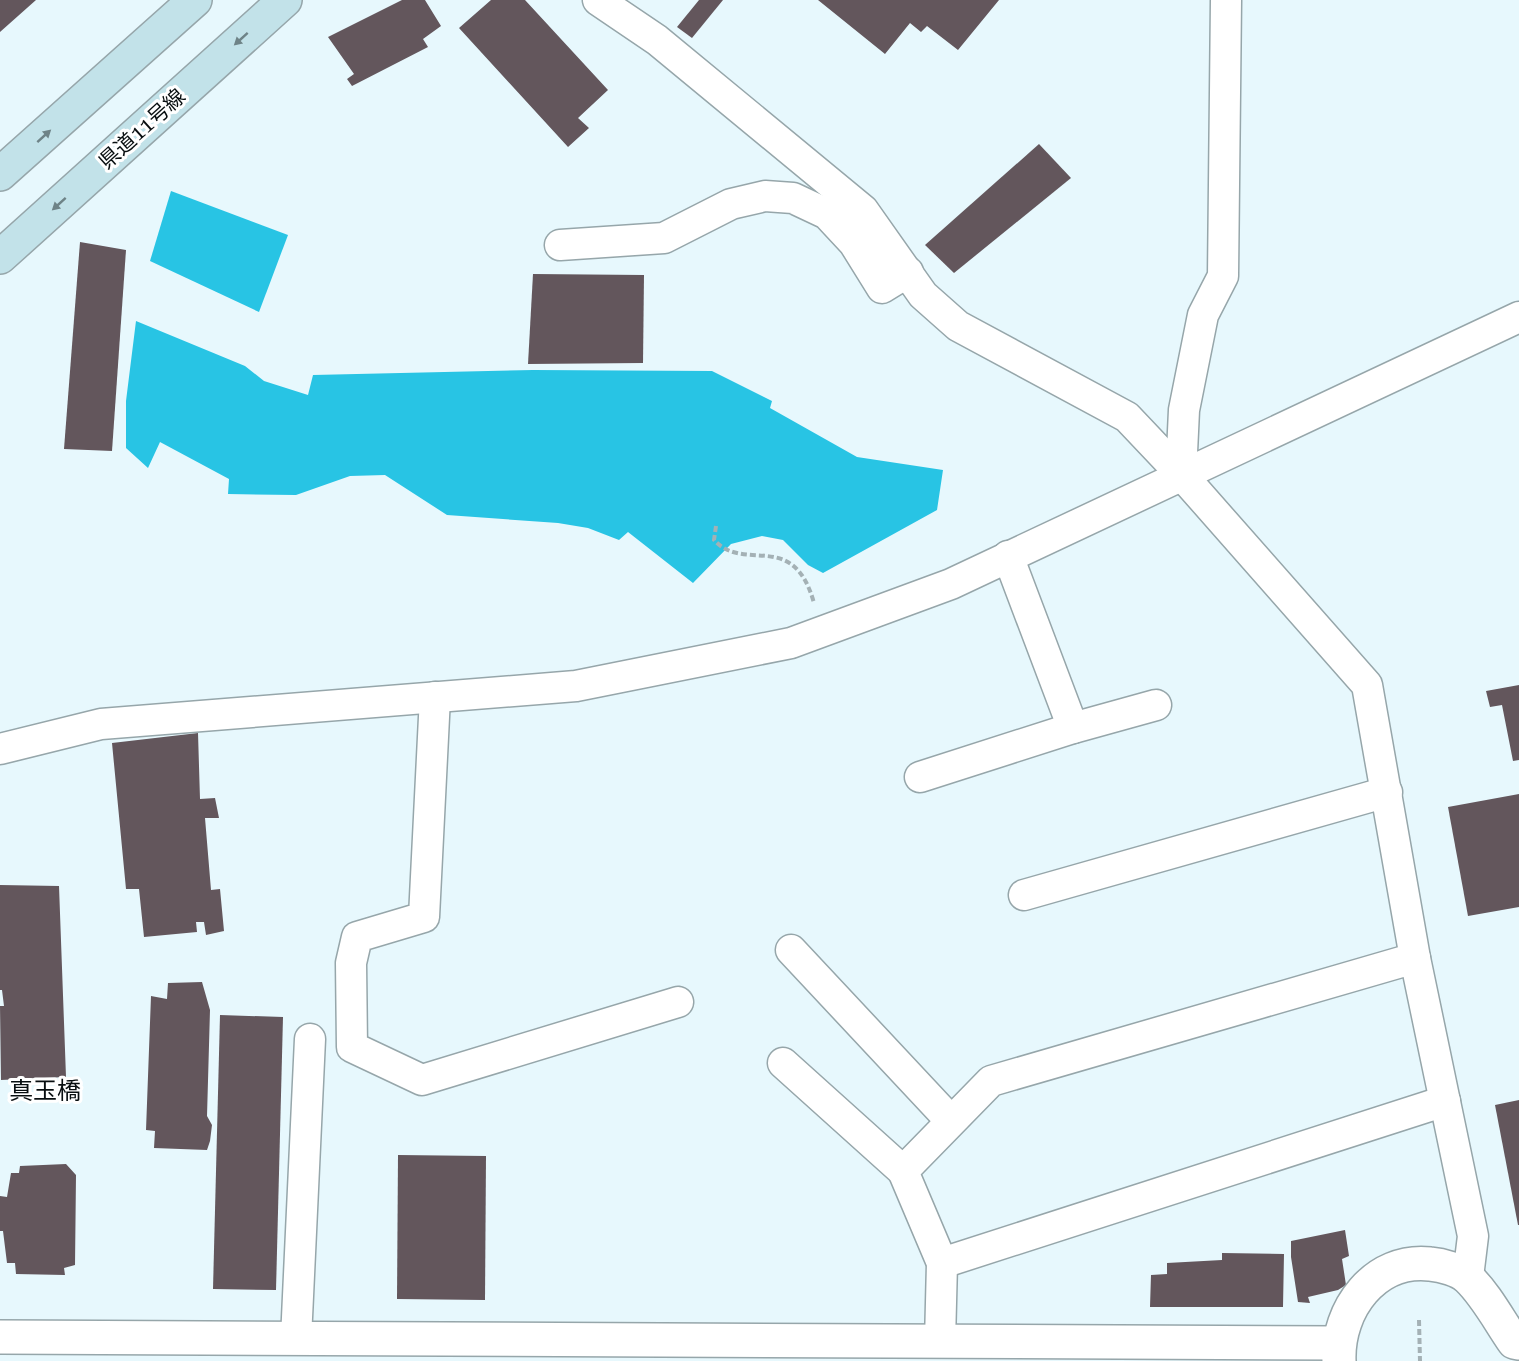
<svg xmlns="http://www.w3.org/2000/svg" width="1519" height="1361" font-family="'Roboto Serif','Noto Sans JP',serif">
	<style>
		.forest { fill: #28c4e4 }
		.building { fill: #63565c }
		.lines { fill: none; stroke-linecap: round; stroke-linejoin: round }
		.minor-casing { stroke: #96a6aa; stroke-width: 33 }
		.tertiary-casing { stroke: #96a6aa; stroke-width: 36 }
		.secondary-casing { stroke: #96a6aa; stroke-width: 36 }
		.path { stroke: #a4b1b5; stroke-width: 4; stroke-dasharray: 6 3; stroke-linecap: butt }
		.minor { stroke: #fff; stroke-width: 30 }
		.tertiary { stroke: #fff; stroke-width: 33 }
		.secondary { stroke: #c2e2e9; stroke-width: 33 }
		.oneway { fill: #6e8387 }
		.labels { text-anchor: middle; stroke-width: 6; stroke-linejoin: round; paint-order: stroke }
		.street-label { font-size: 21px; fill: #080e10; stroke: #fff }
		.quarter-label { font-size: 24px; fill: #080e10; stroke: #fff }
	</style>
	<rect width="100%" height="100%" fill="#e7f8fd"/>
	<g class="forest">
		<path d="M171 191 288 235 259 312 150 261Z"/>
		<path d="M136 321 245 366 264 381 308 395 313 375 533 370 712 371 772 401 770 408 857 457 943 470 937 510 823 573 808 565 783 540 762 536 731 544 693 583 628 532 619 540 588 528 558 523 447 515 385 475 350 476 296 495 228 494 229 479 160 442 148 468 126 448V401Z"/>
	</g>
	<g class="building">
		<path d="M0 0H36L0 32Z"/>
		<path d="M402 0H425L441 26 423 39 428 47 352 86 347 79 354 74 328 37Z"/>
		<path d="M491 0H525L608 90 578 118 589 128 568 147 459 28Z"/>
		<path d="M699 0H723L692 38 677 27Z"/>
		<path d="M818 0H999L958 50 927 26 921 32 910 23 885 54Z"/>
		<path d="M1039 144 1071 178 954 273 925 245Z"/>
		<path d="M80 242 126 250 112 451 64 449Z"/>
		<path d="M533 274 644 275 643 363 528 364Z"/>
		<path d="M1519 685V760L1513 761 1502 705 1490 707 1486 691Z"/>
		<path d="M198 733 200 799 215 798 219 818H205L211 890 220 889 224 931 206 935 204 922H196L197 932 144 937 139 889H126L112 743Z"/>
		<path d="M1519 794V907L1468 916 1448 807Z"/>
		<path d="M0 885 59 886 66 1077 1 1080 0 1006H4L2 990H0Z"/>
		<path d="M202 982 210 1010 207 1116 212 1125 210 1141 207 1150 154 1148 155 1131 146 1130 151 996 167 999 168 983Z"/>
		<path d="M220 1015 283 1017 276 1290 213 1289Z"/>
		<path d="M1519 1100V1225H1518L1495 1105Z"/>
		<path d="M398 1155 486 1156 485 1300 397 1299Z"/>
		<path d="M66 1164 76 1175 75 1265 64 1268 65 1275 16 1274 15 1263H7L3 1231H0V1196L7 1197 11 1173H19L20 1166Z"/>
		<path d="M1345 1230 1349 1256 1342 1259 1346 1285 1338 1290 1308 1297 1310 1303 1298 1302 1291 1257V1241Z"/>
		<path d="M1222 1253 1284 1254 1283 1307H1150L1151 1275 1167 1274V1263L1222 1260Z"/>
	</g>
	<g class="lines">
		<g class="minor-casing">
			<g id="minor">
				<path d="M598 0 657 40 863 210 923 295 958 326 1127 417 1181 474 1367 685 1415 958 1473 1236 1468 1277"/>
				<path d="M560 245 664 238 731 204 765 196 793 198 827 214 854 243 882 288 908 272"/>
				<path d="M1181 474 1184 410 1203 315 1223 276 1226 0"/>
				<path d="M1008 556 1073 728"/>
				<path d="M435 697 424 917 357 937 351 963 352 1047 422 1080 678 1002"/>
				<path d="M0 749 101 724 576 686 791 643 951 584 1519 317"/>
				<path d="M920 777 1073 728 1156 705"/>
				<path d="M1024 895 1387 792"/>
				<path d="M791 950 951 1121"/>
				<path d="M783 1063 903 1171"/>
				<path d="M942 1263 1445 1101"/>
				<path d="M296 1339 310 1039"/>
				<path d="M940 1342 942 1263 903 1171 991 1081 1415 958"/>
			</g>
		</g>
		<g class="tertiary-casing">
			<g id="tertiary">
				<path d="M0 1337 1338 1343"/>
				<path d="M1339 1361C1337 1309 1375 1258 1430 1264 1442 1265 1460 1270 1468 1278 1486 1295 1500 1322 1514 1342L1519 1343"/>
			</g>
		</g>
		<g class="secondary-casing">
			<g id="secondary">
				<path d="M0 174 195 0"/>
				<path d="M0 257 285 0"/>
			</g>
		</g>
		<g class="path">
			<path d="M716 526 714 540C745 574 793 528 814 603"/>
			<path d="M1419 1320 1420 1361"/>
		</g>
		<use href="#minor" class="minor"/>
		<use href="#tertiary" class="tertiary"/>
		<use href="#secondary" class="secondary"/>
	</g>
	<defs><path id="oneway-solid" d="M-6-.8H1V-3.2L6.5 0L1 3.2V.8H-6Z" transform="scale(1.5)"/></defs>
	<g class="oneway">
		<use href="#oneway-solid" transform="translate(241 39) rotate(138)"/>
		<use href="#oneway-solid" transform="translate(44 136) rotate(-42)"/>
		<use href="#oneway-solid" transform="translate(59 204) rotate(138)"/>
	</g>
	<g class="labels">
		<g class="street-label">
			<text transform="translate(142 129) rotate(-42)" y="7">県道11号線</text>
		</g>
		<g class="quarter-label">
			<text x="45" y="1099">真玉橋</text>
		</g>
	</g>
</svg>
